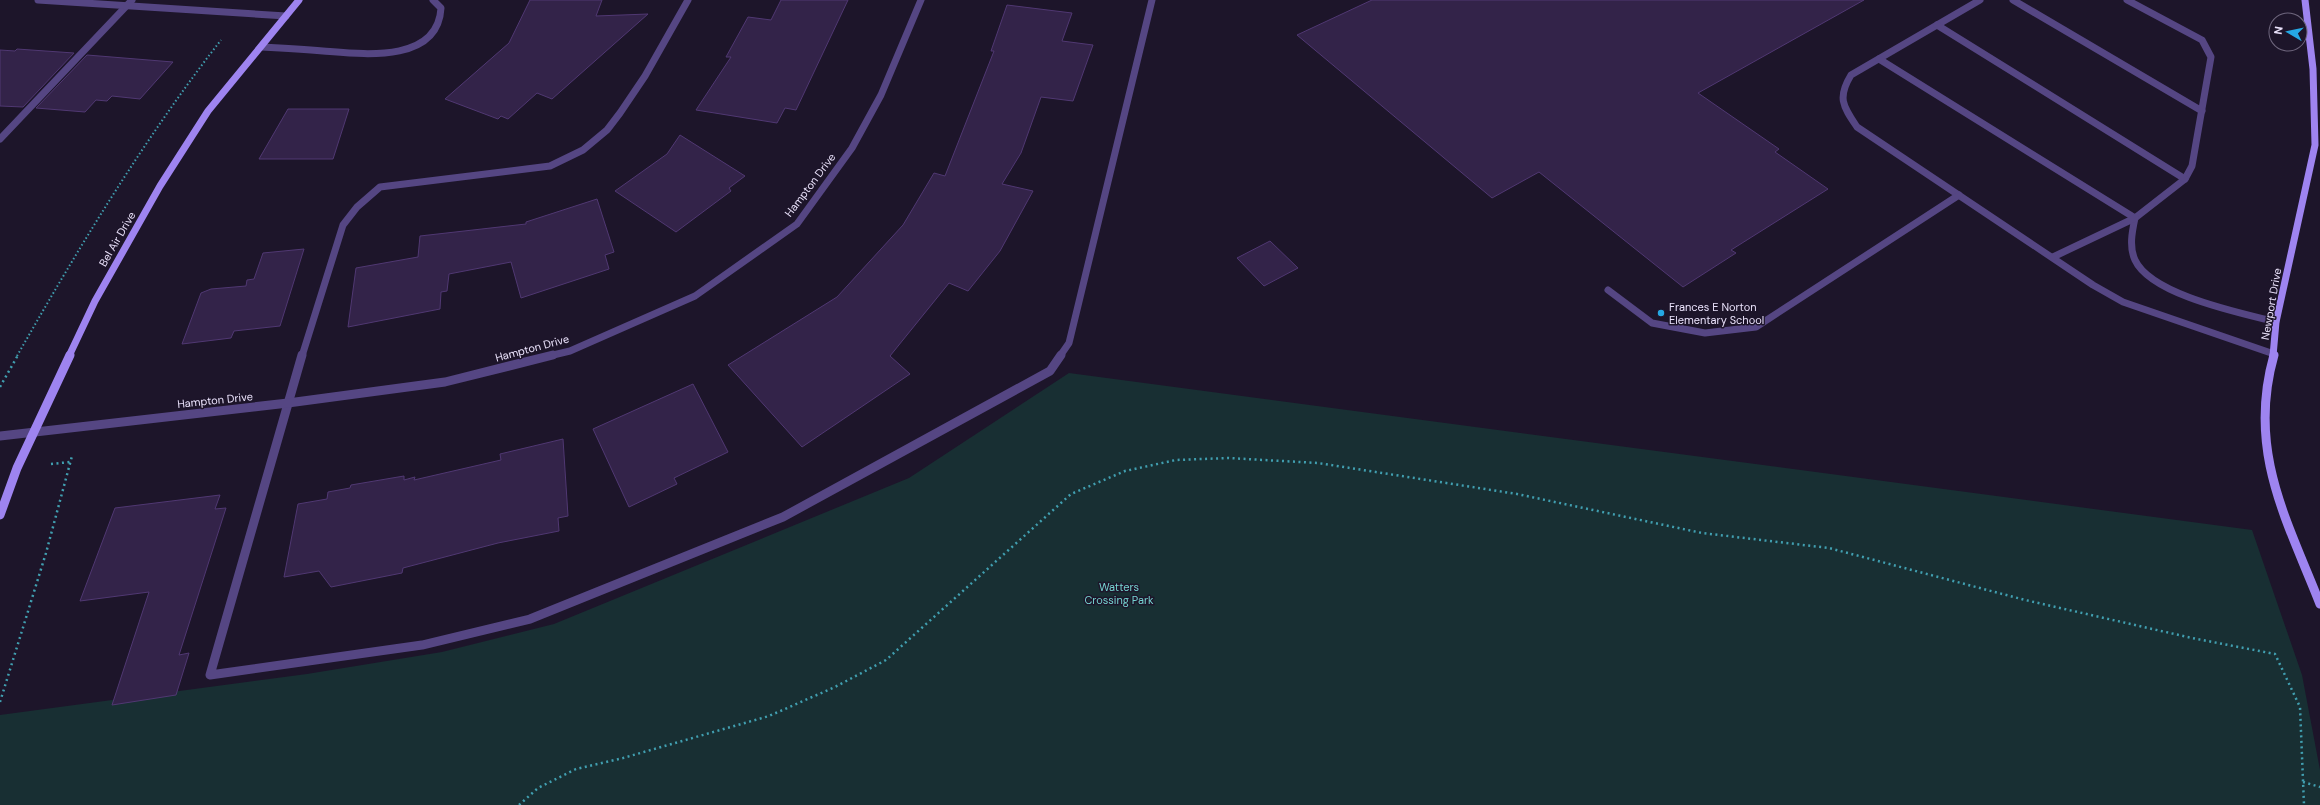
<svg xmlns="http://www.w3.org/2000/svg" width="2320" height="805" font-family="'DM Sans',sans-serif">
	<style>
		.green { fill: #182f33 }
		.building { fill: #332349; stroke: #503872 }
		.lines { fill: none; stroke-linecap: round; stroke-linejoin: round }
		.path-far1 { stroke: #419fb0; stroke-width: 2; stroke-dasharray: 1.5 2.5; stroke-linecap: butt }
		.path { stroke: #419fb0; stroke-width: 2.5; stroke-dasharray: 2 3.5; stroke-linecap: butt }
		.lane-far1 { stroke: #554683; stroke-width: 7 }
		.lane { stroke: #554683; stroke-width: 9 }
		.street-far1 { stroke: #554683; stroke-width: 7 }
		.street { stroke: #554683; stroke-width: 9 }
		.secondary-far1 { stroke: #9e84f0; stroke-width: 7 }
		.secondary { stroke: #9e84f0; stroke-width: 9 }
		.poi-dot { fill: #25a8e4; stroke: #1d152a; stroke-width: 1.5 }
		.labels { text-anchor: middle; stroke-width: 3; stroke-linejoin: round; paint-order: stroke }
		.street-label { font-size: 11px; fill: #eae2fb; stroke: #1d152a }
		.poi-label { font-size: 11px; fill: #eae2fb; stroke: #1d152a; text-anchor: start }
		.park-label { font-size: 11px; fill: #75d4d1; stroke: #1d152a }
	</style>
	<rect width="100%" height="100%" fill="#1d152a"/>
	<path class="green" d="M1069 373 2252 530 2302 675 2320 770V805H0V715L307 674 442 652 554 624 909 478Z"/>
	<g class="building">
		<path d="M530 0H602L596 16 648 14 552 99 537 93 508 119 501 116 498 119 445 99 509 43Z"/>
		<path d="M781 0H848L796 110 785 108 777 123 696 110 731 57H726L748 17 771 20Z"/>
		<path d="M1372 0H1864L1698 93 1779 149 1775 152 1828 189 1731 250 1736 253 1683 287 1539 172 1492 198 1297 35Z"/>
		<path d="M1007 5 1072 13 1062 41 1093 45 1073 101 1041 97 1021 153 1002 184 1033 191 1000 251 968 291 949 283 890 356 910 374 802 447 728 365 837 297 903 225 934 173 945 176 994 51H991Z"/>
		<path d="M17 49 74 53 23 107 0 106V50L15 51Z"/>
		<path d="M87 55 173 62 140 99 112 96 107 101 96 100 85 112 36 108Z"/>
		<path d="M288 109H349L333 159H259Z"/>
		<path d="M680 135 745 176 729 188 731 191 676 232 615 191 667 154Z"/>
		<path d="M597 199 614 252 605 255 609 269 521 298 511 262 449 274 447 291 441 292 440 309 348 327 356 268 418 257 420 236 526 224V222Z"/>
		<path d="M1270 241 1298 268 1264 286 1237 258Z"/>
		<path d="M304 249 280 326 234 331 231 338 182 344 201 293 211 289 246 286 247 280 254 279 263 253Z"/>
		<path d="M693 384 728 452 674 478 677 484 629 507 593 429Z"/>
		<path d="M563 439 568 516 558 518 559 531 498 543 403 568 402 573 331 587 319 571 284 577 298 504 327 499 328 492 350 488 351 485 404 476V480L415 477 414 480 501 460 500 454Z"/>
		<path d="M220 495 215 509 226 508 179 655 189 653 176 695 112 705 149 592 80 601 115 508Z"/>
	</g>
	<g class="lines">
		<path class="path-far1" d="M17 356C79 247 144 139 221 40"/>
		<g class="path">
			<path d="M0 387 18 355"/>
			<path d="M51 464 70 462"/>
			<path d="M0 702 46 553 72 456"/>
			<path d="M2303 782 2320 787"/>
			<path d="M519 805 538 788 576 769 623 758 769 716 835 687 886 660 1071 494 1125 471 1176 460 1228 458 1318 463 1517 494 1702 533 1829 548 2025 600 2192 638 2275 654 2300 707 2304 805"/>
		</g>
		<g class="lane-far1">
			<path d="M1980 0 1851 75C1837 98 1843 106 1857 127L2093 285 2123 302 2274 354"/>
			<path d="M2013 0 2202 111"/>
			<path d="M2127 0 2202 40 2211 57 2192 166 2185 179 2135 218C2132 232 2129 247 2135 260 2151 295 2241 313 2276 322"/>
			<path d="M1937 25 2185 179"/>
			<path d="M1879 59 2135 218"/>
			<path d="M0 139 132 0"/>
			<path d="M2053 257 2135 218"/>
			<path d="M1608 290 1652 323 1705 333 1756 327 1959 195"/>
			<path d="M302 356 343 225 357 207 380 187 550 166 583 150 607 130 620 113 645 76 688 0"/>
			<path d="M1060 356 1069 343 1152 0"/>
		</g>
		<path class="lane" d="M302 355 210 675 422 645 530 619 783 517 1050 371 1061 355"/>
		<g class="street-far1">
			<path d="M38 0 286 16"/>
			<path d="M261 47C282 48 302 49 323 51 361 54 438 64 441 8L433 0"/>
			<path d="M549 356 570 351 695 296 797 224 852 148 881 95 921 0"/>
		</g>
		<path class="street" d="M0 436 288 403 445 382 553 355"/>
		<g class="secondary-far1">
			<path d="M69 356 95 301 160 186 208 111 299 0"/>
			<path d="M2273 356 2276 322 2315 145 2313 69 2305 0"/>
		</g>
		<g class="secondary">
			<path d="M2274 355C2247 450 2286 518 2320 604"/>
			<path d="M0 515 17 468 70 355"/>
		</g>
	</g>
	<circle class="poi-dot" cx="1661" cy="313" r="4"/>
	<g class="labels">
		<g class="street-label">
			<text transform="translate(810 185) rotate(-53)" y="4">Hampton Drive</text>
			<text transform="translate(117 239) rotate(-60)" y="4">Bel Air Drive</text>
			<text transform="translate(2271 304) rotate(-80)" y="4">Newport Drive</text>
			<text transform="translate(532 348) rotate(-15)" y="4">Hampton Drive</text>
			<text transform="translate(215 400) rotate(-6)" y="4">Hampton Drive</text>
		</g>
		<g class="poi-label">
			<text x="1669" y="311">Frances E Norton<tspan x="1669" dy="13">Elementary School</tspan></text>
		</g>
		<g class="park-label">
			<text x="1119" y="591">Watters<tspan x="1119" dy="13">Crossing Park</tspan></text>
		</g>
	</g>
	<g transform="translate(2288 32) rotate(279)"><circle r="19" fill="#1d152a" stroke="#6f677e"/>
	<path d="M0-3L7 15L0 10L-7 15Z" fill="#25a8e4"/>
	<text y="-6" font-size="11" font-weight="bold" text-anchor="middle" fill="#eae2fb">N</text>
	</g>
</svg>
